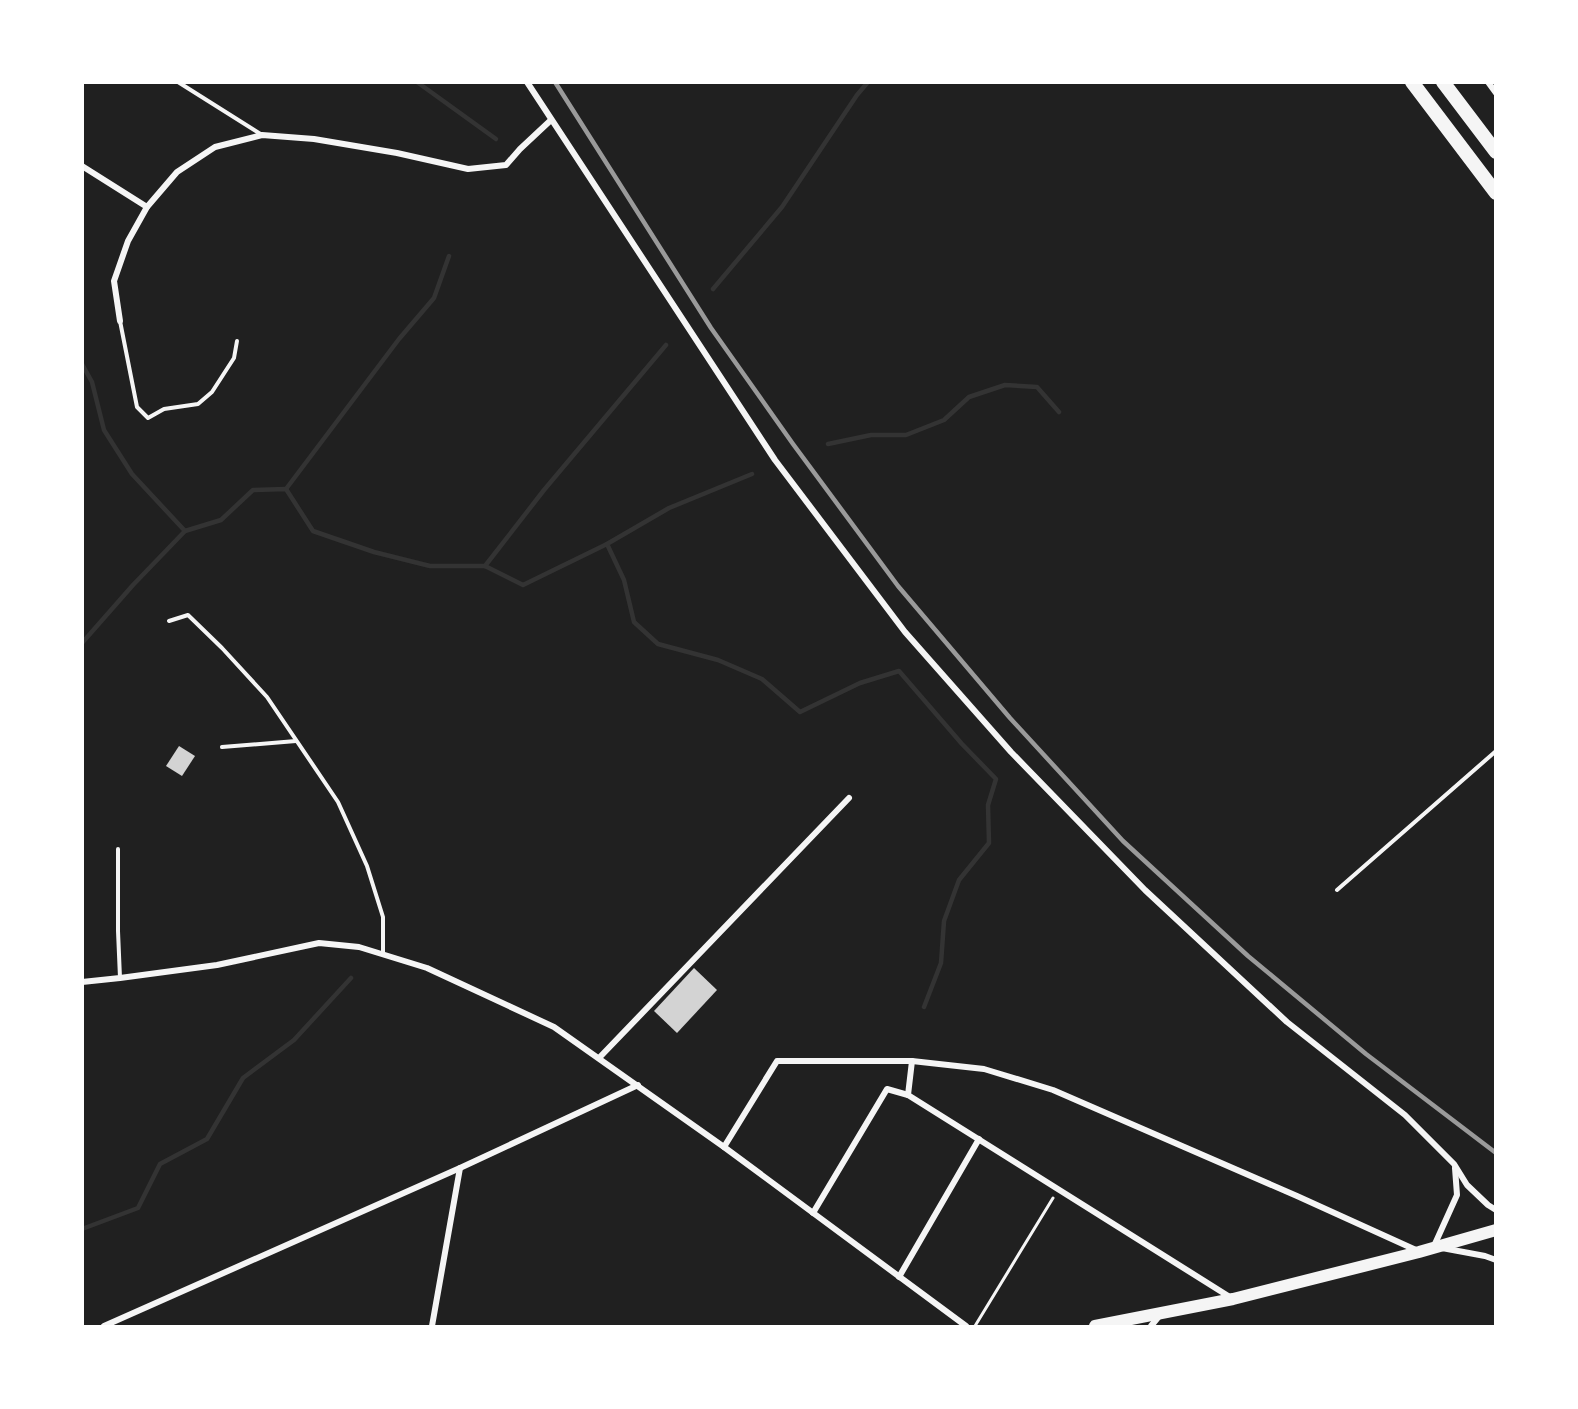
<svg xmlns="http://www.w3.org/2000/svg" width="1578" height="1409" font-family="'Source Sans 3',sans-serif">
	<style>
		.green { fill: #202020 }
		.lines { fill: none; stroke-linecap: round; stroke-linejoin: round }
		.stream { stroke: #333; stroke-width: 4.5 }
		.building { fill: #d3d3d3 }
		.path { stroke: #f5f5f5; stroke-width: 3 }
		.service { stroke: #f5f5f5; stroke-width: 4 }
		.minor { stroke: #f5f5f5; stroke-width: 6 }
		.secondary { stroke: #f5f5f5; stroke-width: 12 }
		.trunk { stroke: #f5f5f5; stroke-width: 14 }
		.rail { stroke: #9a9a9a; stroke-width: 4.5 }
	</style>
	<rect width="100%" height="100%" fill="#111"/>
	<rect class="green" x="83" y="83" width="1412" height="1243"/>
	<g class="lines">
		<g class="stream">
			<path d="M417 82 496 139"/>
			<path d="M713 289 782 207 857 95 868 82"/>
			<path d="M82 364 92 382 104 430 132 474 185 531"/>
			<path d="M828 444 871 435H906L944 420 969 397 1005 385 1037 387 1059 412"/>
			<path d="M286 489 399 339 434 298 449 256"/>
			<path d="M607 544 624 580 634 622 658 644 718 660 762 679 800 712 860 683 899 671 962 744 996 779 988 805 989 843 959 880 944 921 941 963 924 1007"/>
			<path d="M485 566 544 490 666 345"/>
			<path d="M82 643 133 585 185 531 221 520 253 490 286 489 313 531 374 552 430 566H485L523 585 607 544 669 508 752 474"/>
			<path d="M82 1229 138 1208 160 1164 207 1139 243 1078 294 1040 351 978"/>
		</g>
	</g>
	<g class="building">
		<path d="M179 746 195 756 182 776 166 766Z"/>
		<path d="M694 968 717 990 677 1033 654 1011Z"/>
	</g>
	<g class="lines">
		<path class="path" d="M975 1326 1053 1198"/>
		<g class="service">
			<path d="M178 82 262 135"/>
			<path d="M120 321 137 407 148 418 164 409 198 404 212 392 234 358 237 341"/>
			<path d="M169 621 188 615 222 648 267 697 338 802 367 866 383 917V954"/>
			<path d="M222 747 296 741"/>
			<path d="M118 849V931L120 978"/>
			<path d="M1337 890 1496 751"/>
		</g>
		<g class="minor">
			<path d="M527 82 775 460 905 632 1011 752 1145 890 1287 1022 1405 1115 1454 1164 1467 1185 1488 1205 1496 1210"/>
			<path d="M1488 82 1496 93"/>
			<path d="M82 166 147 207"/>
			<path d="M120 321 114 281 128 241 147 207 177 172 215 147 262 135 314 139 397 153 468 169 506 165 520 149 551 120"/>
			<path d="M82 982 120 978 217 965 319 943 359 947 427 968 554 1027 724 1147 966 1326"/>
			<path d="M599 1058 849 798"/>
			<path d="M912 1061 908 1095 1233 1299"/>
			<path d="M724 1147 777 1061H912L984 1069 1053 1090 1297 1196 1416 1250"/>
			<path d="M813 1213 887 1089 908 1095"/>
			<path d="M1434 1246 1457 1195 1455 1168"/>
			<path d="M1442 1248 1485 1256 1496 1260"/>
			<path d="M899 1277 979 1139"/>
			<path d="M104 1326 460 1168 638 1085"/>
			<path d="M432 1326 460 1168"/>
			<path d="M1151 1326 1160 1315"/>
		</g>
		<path class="secondary" d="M1095 1326 1233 1299 1419 1252 1496 1230"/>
		<g class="trunk">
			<path d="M1412 82 1496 193"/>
			<path d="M1443 82 1496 152"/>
		</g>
		<path class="rail" d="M555 82 711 328 793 444 898 586 1010 718 1123 841 1248 956 1366 1054 1496 1153"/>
	</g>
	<rect width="1578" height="1409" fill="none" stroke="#ffffff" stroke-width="168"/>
</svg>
